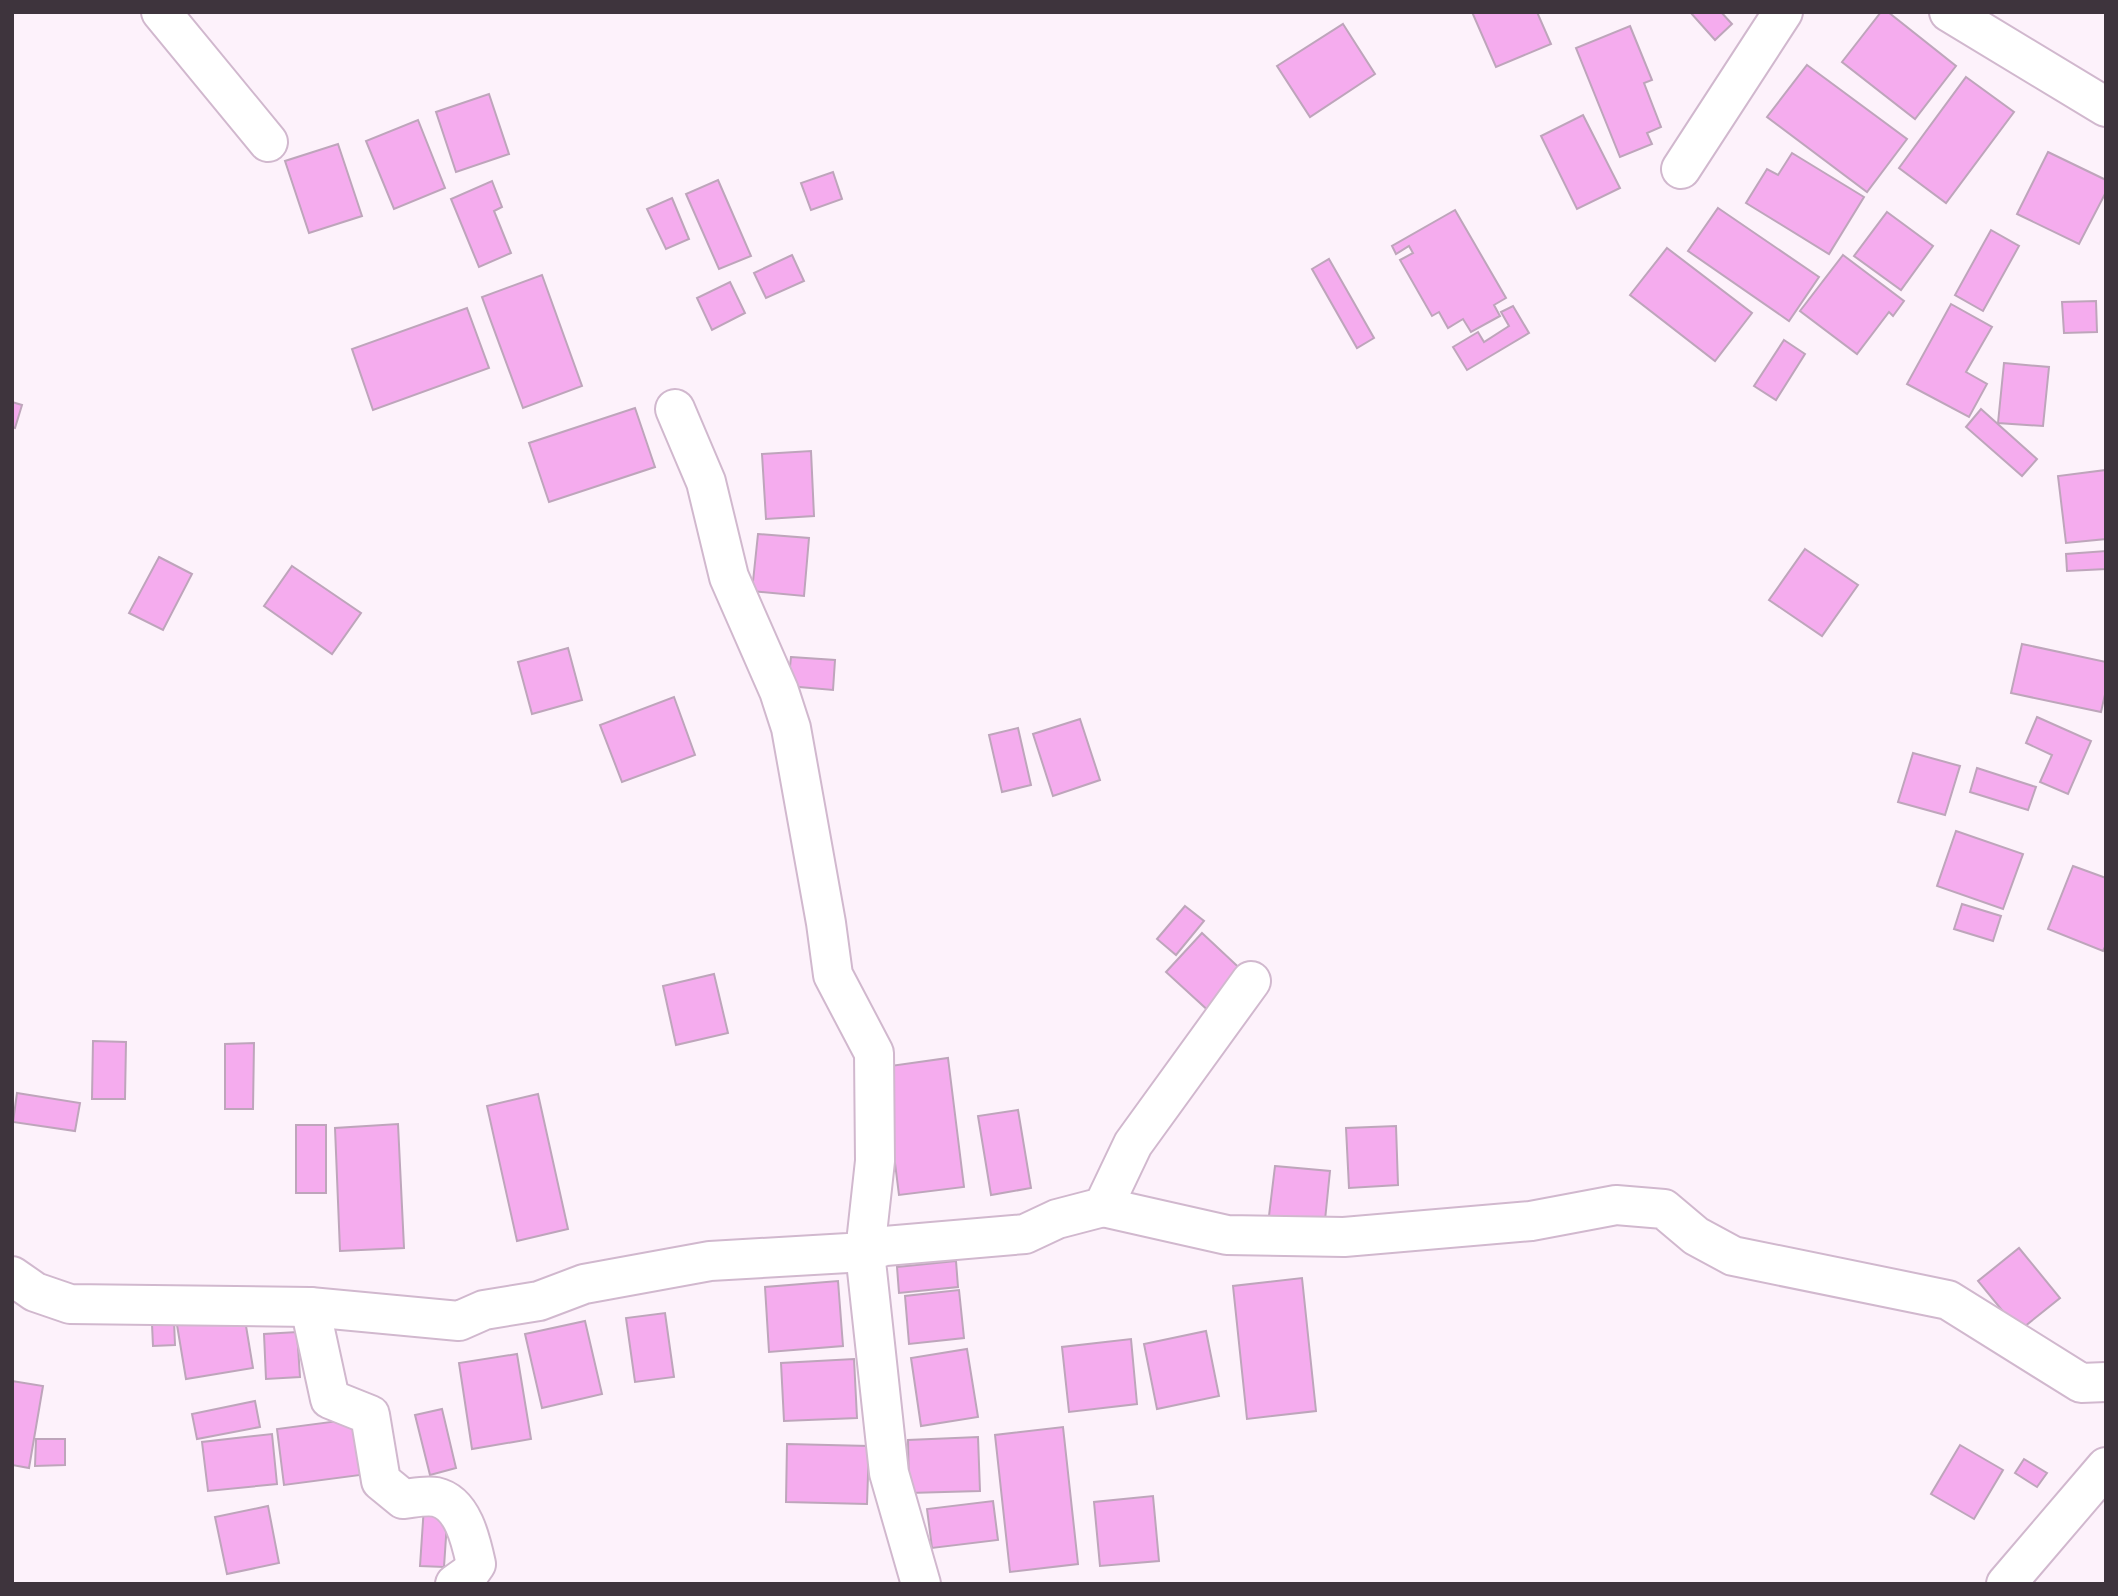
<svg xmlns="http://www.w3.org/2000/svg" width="2118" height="1596" font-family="Lato,sans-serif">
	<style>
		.building { fill: #f5acee; stroke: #bea5bb; stroke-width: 2 }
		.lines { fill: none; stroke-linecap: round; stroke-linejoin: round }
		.street-casing { stroke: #d1b8ce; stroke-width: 42 }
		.street { stroke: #fff; stroke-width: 38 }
	</style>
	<rect width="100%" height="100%" fill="#fdf2fb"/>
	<g class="building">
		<path d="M1472 12H1537L1551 44 1496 67Z"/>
		<path d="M1690 12H1721L1732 24 1715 40Z"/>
		<path d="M1881 12H1888L1956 66 1915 119 1842 62Z"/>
		<path d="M1343 24 1375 74 1310 117 1277 66Z"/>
		<path d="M1630 26 1652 80 1644 83 1661 127 1647 133 1652 144 1620 157 1576 48Z"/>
		<path d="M1807 65 1907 139 1867 192 1767 117Z"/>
		<path d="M1966 77 2014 112 1946 203 1899 168Z"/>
		<path d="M489 94 509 154 456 172 436 112Z"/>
		<path d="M1583 115 1620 188 1577 209 1541 136Z"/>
		<path d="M418 120 445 188 394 209 366 141Z"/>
		<path d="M338 144 362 216 309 233 285 161Z"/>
		<path d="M2048 152 2106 180V192L2079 244 2017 214Z"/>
		<path d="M1792 153 1864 197 1829 254 1746 203 1767 169 1778 175Z"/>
		<path d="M833 172 842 199 811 210 801 183Z"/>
		<path d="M718 180 751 256 719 269 686 194Z"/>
		<path d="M492 181 502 207 494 211 511 253 479 267 451 199Z"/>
		<path d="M672 198 689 239 666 249 647 209Z"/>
		<path d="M1718 208 1819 277 1789 321 1688 251Z"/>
		<path d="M1455 210 1506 298 1494 305 1500 316 1471 332 1463 319 1448 328 1439 312 1432 316 1400 260 1413 253 1409 246 1396 254 1392 246Z"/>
		<path d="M1887 212 1933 246 1901 290 1854 256Z"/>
		<path d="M1991 230 2019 246 1983 311 1955 295Z"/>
		<path d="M1667 248 1752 313 1715 361 1630 295Z"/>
		<path d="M792 255 804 281 766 298 754 273Z"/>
		<path d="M1843 255 1904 301 1893 316 1889 312 1857 354 1800 311Z"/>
		<path d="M1329 259 1374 338 1357 348 1312 269Z"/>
		<path d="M542 275 582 386 523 408 482 297Z"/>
		<path d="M730 282 745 313 712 330 697 298Z"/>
		<path d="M2096 301 2097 332 2064 333 2062 302Z"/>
		<path d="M1951 304 1992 327 1966 372 1987 384 1969 417 1907 384Z"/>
		<path d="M1513 306 1529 333 1467 370 1453 347 1478 332 1484 342 1509 326 1501 312Z"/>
		<path d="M467 308 489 368 373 410 352 349Z"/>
		<path d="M1784 340 1805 354 1776 400 1754 386Z"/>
		<path d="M2004 363 2049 367 2043 426 1998 423Z"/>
		<path d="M12 402 22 405 15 428 12 427Z"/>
		<path d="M635 408 655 467 549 502 529 443Z"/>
		<path d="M1981 409 2037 459 2022 476 1966 427Z"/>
		<path d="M811 451 814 516 766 519 762 454Z"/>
		<path d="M2106 470V539L2066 543 2058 476Z"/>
		<path d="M758 534 809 538 804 596 752 591Z"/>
		<path d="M1805 549 1858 585 1822 636 1769 600Z"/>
		<path d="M2106 551V569L2067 571 2066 554Z"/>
		<path d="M159 557 192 574 163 630 129 613Z"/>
		<path d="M292 566 361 613 332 654 264 606Z"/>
		<path d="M2022 644 2106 662V690L2101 712 2011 693Z"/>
		<path d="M568 648 582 700 532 714 518 662Z"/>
		<path d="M791 657 835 660 833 690 788 686Z"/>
		<path d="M674 697 695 755 622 782 600 725Z"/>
		<path d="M2037 717 2091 741 2068 794 2040 782 2052 755 2026 743Z"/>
		<path d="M1080 719 1100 780 1053 796 1033 734Z"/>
		<path d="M1018 728 1031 785 1002 792 989 735Z"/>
		<path d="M1913 753 1960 766 1945 815 1898 802Z"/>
		<path d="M1977 768 2036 787 2028 810 1970 792Z"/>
		<path d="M1956 831 2023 854 2003 909 1937 886Z"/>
		<path d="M2073 866 2106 878V945L2103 951 2048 929Z"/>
		<path d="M1962 904 2001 916 1993 941 1954 929Z"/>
		<path d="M1185 906 1204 921 1176 955 1157 939Z"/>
		<path d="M1202 933 1248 976 1212 1014 1166 972Z"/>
		<path d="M714 974 728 1033 676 1045 663 986Z"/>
		<path d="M93 1041 126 1042 125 1099H92Z"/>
		<path d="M254 1043 253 1109H225V1044Z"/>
		<path d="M948 1058 964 1187 899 1195 883 1067Z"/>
		<path d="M17 1093 80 1103 75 1131 13 1122Z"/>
		<path d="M538 1094 568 1229 517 1241 487 1106Z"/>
		<path d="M1018 1110 1031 1188 991 1195 978 1116Z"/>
		<path d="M398 1124 404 1248 340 1251 335 1128Z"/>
		<rect x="296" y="1125" width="30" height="68"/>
		<path d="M1396 1126 1398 1185 1349 1188 1346 1128Z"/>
		<path d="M1275 1166 1330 1171 1324 1230 1268 1224Z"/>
		<path d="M2019 1248 2060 1298 2019 1331 1978 1281Z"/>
		<path d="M956 1261 958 1287 899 1293 897 1267Z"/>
		<path d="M1302 1278 1316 1411 1247 1419 1233 1286Z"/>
		<path d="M838 1281 843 1346 769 1352 765 1287Z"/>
		<path d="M959 1290 964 1338 909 1344 905 1296Z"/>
		<path d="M665 1313 674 1377 635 1382 626 1318Z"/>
		<path d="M244 1314 253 1368 186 1379 177 1325Z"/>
		<path d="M174 1321 175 1345 153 1346 152 1324Z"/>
		<path d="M585 1321 602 1394 542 1408 525 1334Z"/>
		<path d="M1206 1331 1219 1396 1157 1409 1144 1344Z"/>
		<path d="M297 1332 300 1377 266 1379 264 1334Z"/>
		<path d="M1131 1339 1137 1404 1069 1412 1062 1347Z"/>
		<path d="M967 1349 978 1417 921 1426 911 1358Z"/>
		<path d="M517 1354 531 1439 472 1449 459 1363Z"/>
		<path d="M854 1359 857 1418 784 1421 781 1363Z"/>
		<path d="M12 1381 43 1386 29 1468 12 1465Z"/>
		<path d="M255 1401 260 1427 197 1439 192 1414Z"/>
		<path d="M442 1409 456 1468 430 1475 415 1415Z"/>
		<path d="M361 1418 368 1474 284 1485 277 1429Z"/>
		<path d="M1063 1427 1078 1564 1010 1572 995 1435Z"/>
		<path d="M272 1434 277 1484 208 1491 202 1442Z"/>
		<path d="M978 1437 980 1491 909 1493 908 1440Z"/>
		<path d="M36 1439H65V1465L35 1466Z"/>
		<path d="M787 1444 869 1446 867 1504 786 1502Z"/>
		<path d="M1960 1445 2003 1470 1974 1519 1931 1494Z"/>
		<path d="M2024 1459 2047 1473 2037 1487 2015 1473Z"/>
		<path d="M1153 1496 1159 1561 1100 1566 1094 1502Z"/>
		<path d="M993 1501 998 1540 932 1548 927 1509Z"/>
		<path d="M268 1506 279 1563 227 1574 215 1517Z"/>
		<path d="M424 1506 448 1507 444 1567 420 1566Z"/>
	</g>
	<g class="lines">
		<g class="street-casing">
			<g id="street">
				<path d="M161 12 268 142"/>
				<path d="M1949 12 2106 107"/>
				<path d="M1681 169 1783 12"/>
				<path d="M1103 1207 1227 1235 1344 1237 1531 1221 1616 1205 1664 1209 1696 1236 1733 1256 1948 1300 2081 1383 2106 1382"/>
				<path d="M12 1276 35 1292 70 1304 310 1307 459 1321 484 1310 539 1301 584 1284 710 1261 865 1252 875 1161 874 1053 833 975 826 923 791 728 779 691 729 577 706 482 675 409"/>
				<path d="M310 1307 330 1399 370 1415 381 1481 403 1499C413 1498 426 1495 436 1497 463 1503 471 1541 476 1564L469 1574 455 1584"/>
				<path d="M921 1584 889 1473 865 1252 885 1246 1025 1234 1057 1219 1103 1207 1133 1144 1251 981"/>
				<path d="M2006 1584 2106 1467"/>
			</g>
		</g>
		<use href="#street" class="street"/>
	</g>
	<rect width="2118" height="1596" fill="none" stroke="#3e343d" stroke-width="28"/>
</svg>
